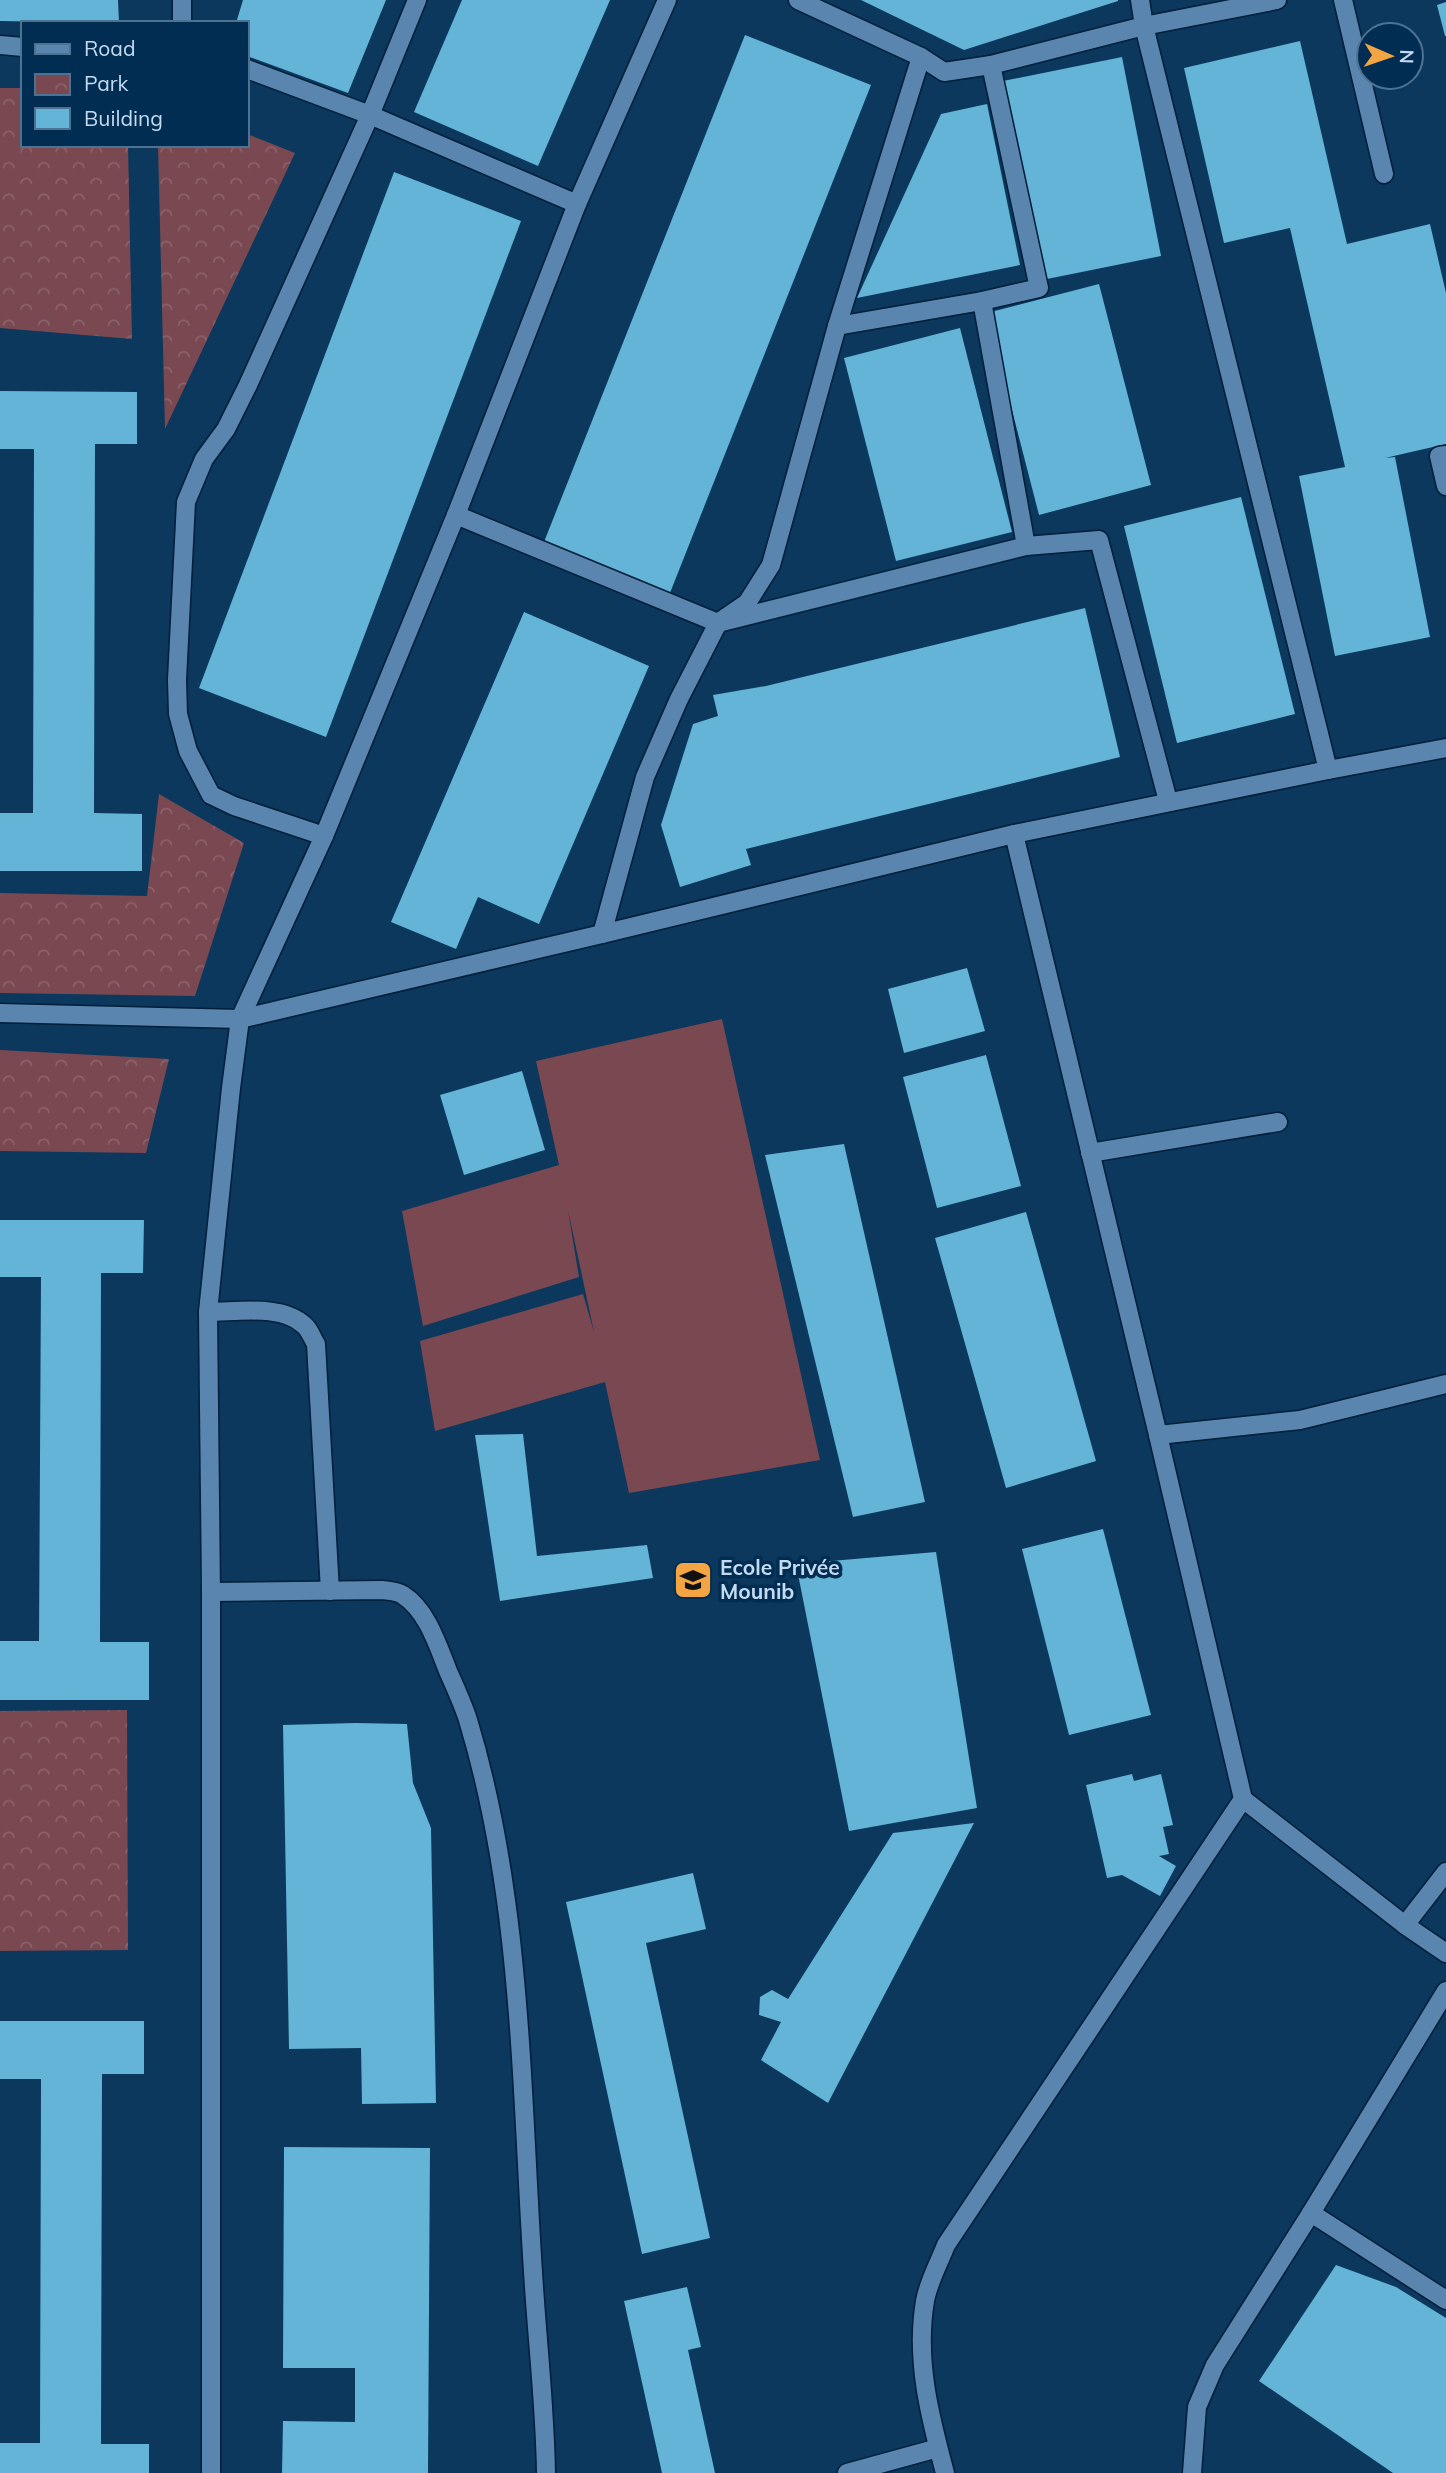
<svg xmlns="http://www.w3.org/2000/svg" width="1446" height="2473" font-family="Mulish,sans-serif">
	<style>
		.park { fill: url(#park-crowns) }
		.garden { fill: #7a4851 }
		.building { fill: #63b4d6 }
		.lines { fill: none; stroke-linecap: round; stroke-linejoin: round }
		.minor-casing { stroke: #001e39; stroke-width: 21 }
		.minor { stroke: #5a85ae; stroke-width: 18 }
		.labels { text-anchor: middle; stroke-width: 7; stroke-linejoin: round; paint-order: stroke }
		.poi-label { font-size: 21px; font-weight: bold; fill: #c4daf1; stroke: #002d51; text-anchor: start }
	</style>
	<defs>
		<pattern id="park-crowns" width="20" height="18" patternUnits="userSpaceOnUse" patternTransform="scale(1.75)"><rect width="20" height="18" fill="#7a4851"/><path d="M2 6a3 3 0 1 1 6 0M12 15a3 3 0 1 1 6 0" fill="none" stroke="#8b626a"/></pattern>
	</defs>
	<rect width="100%" height="100%" fill="#0b385c"/>
	<g class="park">
		<path d="M0 88H23V145H128L132 339 0 328Z"/>
		<path d="M247 134 295 153 165 429 158 145H247Z"/>
		<path d="M159 794 244 843 195 996 0 993V893L147 896Z"/>
		<path d="M0 1050 169 1059 146 1153 0 1151Z"/>
		<path d="M127 1710 128 1950 0 1951V1711Z"/>
	</g>
	<path class="garden" d="M722 1019 820 1460 629 1493 605 1382 435 1431 420 1341 583 1294 594 1332 568 1210 579 1277 423 1326 402 1211 559 1165 536 1061Z"/>
	<g class="building">
		<path d="M0 0H118L119 23 0 21Z"/>
		<path d="M243 0H386L348 93 247 56V23H236Z"/>
		<path d="M462 0H610L538 166 414 112Z"/>
		<path d="M861 0H1118V1L964 50Z"/>
		<path d="M1446 2V36H1445L1437 5Z"/>
		<path d="M745 35 871 85 668 598 542 547Z"/>
		<path d="M1300 41 1347 244 1430 224 1446 293V444L1385 458 1395 457 1430 637 1335 656 1299 476 1345 467 1290 228 1224 243 1184 68Z"/>
		<path d="M1122 57 1161 256 1042 280 1003 81Z"/>
		<path d="M987 104 1020 265 857 298 941 114Z"/>
		<path d="M394 172 521 221 326 737 199 688Z"/>
		<path d="M1099 284 1151 485 1039 515 987 313Z"/>
		<path d="M960 328 1012 532 896 561 844 358Z"/>
		<path d="M0 391 137 392V444H95L94 813 142 814V871H0V813H33L34 449H0Z"/>
		<path d="M1241 497 1295 714 1177 743 1124 526Z"/>
		<path d="M1085 608 1120 757 746 849 751 865 680 887 661 825 693 724 718 716 713 695 766 686Z"/>
		<path d="M524 612 649 666 539 924 478 897 456 949 391 922Z"/>
		<path d="M967 968 985 1031 904 1053 888 989Z"/>
		<path d="M986 1055 1021 1186 937 1208 903 1077Z"/>
		<path d="M522 1071 545 1150 464 1175 440 1095Z"/>
		<path d="M844 1144 925 1502 853 1517 765 1155Z"/>
		<path d="M1026 1212 1096 1461 1006 1488 935 1238Z"/>
		<path d="M0 1220H144L143 1273H101L100 1642H149V1700H0V1641H39L41 1277H0Z"/>
		<path d="M523 1434 537 1556 647 1545 653 1578 500 1601 475 1435Z"/>
		<path d="M1103 1529 1151 1715 1069 1735 1022 1549Z"/>
		<path d="M936 1552 977 1808 849 1831 796 1564Z"/>
		<path d="M355 1723 407 1724 413 1783 431 1828 436 2103 362 2104 361 2048 289 2049 283 1725Z"/>
		<path d="M1132 1774 1134 1781 1161 1774 1173 1825 1163 1827 1169 1854 1159 1856 1176 1866 1160 1896 1122 1875 1107 1878 1086 1785Z"/>
		<path d="M974 1823 828 2103 761 2060 781 2022 759 2015 760 1997 772 1990 788 1999 893 1833Z"/>
		<path d="M693 1873 706 1929 646 1943 710 2238 642 2254 566 1902Z"/>
		<path d="M0 2021H144V2074H102L101 2444H149V2473H0V2443H40L41 2079H0Z"/>
		<path d="M284 2147 430 2148 428 2473H282L283 2421 355 2422V2368H283Z"/>
		<path d="M1336 2265 1396 2287 1446 2318V2473H1393L1259 2381Z"/>
		<path d="M687 2287 701 2347 688 2350 715 2473H662L624 2301Z"/>
	</g>
	<g class="lines">
		<g class="minor-casing">
			<g id="minor">
				<path d="M798 0 921 57 944 72 991 65 1144 26 1277 0"/>
				<path d="M1140 0 1144 26 1328 770"/>
				<path d="M1343 0 1384 174"/>
				<path d="M182 23V0"/>
				<path d="M0 45 23 47"/>
				<path d="M247 69 370 115 577 204"/>
				<path d="M982 301 1026 546"/>
				<path d="M837 326 982 301 1039 288 991 65"/>
				<path d="M1446 455 1439 456 1446 486"/>
				<path d="M456 515 718 623 1026 546 1099 540 1168 801"/>
				<path d="M1014 834 1158 1435 1243 1799 1405 1925 1446 1953"/>
				<path d="M324 836 234 806 211 795 188 751 178 714 177 680 186 502 204 459 226 429 248 385 370 115 417 0"/>
				<path d="M602 934 645 777 679 699 718 623 747 603 771 565 837 326 921 57"/>
				<path d="M0 1013 240 1019 602 934 1014 834 1328 770 1446 748"/>
				<path d="M1090 1153 1278 1122"/>
				<path d="M208 1312C238 1312 281 1304 304 1325 310 1330 312 1338 316 1344L330 1591"/>
				<path d="M1158 1435 1300 1420 1446 1384"/>
				<path d="M211 1592 382 1590C389 1591 397 1591 403 1595 427 1610 438 1646 448 1671 455 1687 463 1704 468 1720 522 1898 521 2088 533 2272 537 2339 545 2406 546 2473"/>
				<path d="M1405 1925 1446 1872"/>
				<path d="M1311 2213 1446 2300"/>
				<path d="M211 2473V1592L208 1312 231 1088 240 1019 324 836 456 515 577 204 667 0"/>
				<path d="M847 2473 938 2448"/>
				<path d="M945 2473C930 2417 915 2360 925 2301 928 2283 939 2263 946 2245L1243 1799"/>
				<path d="M1192 2473 1197 2407 1215 2365 1311 2213 1446 1991"/>
			</g>
		</g>
		<use href="#minor" class="minor"/>
	</g>
	<defs>
		<g id="school-square" transform="scale(2.0125)"><rect x="-9" y="-9" width="18" height="18" rx="4" fill="#f3a443" stroke="#002d51"/><path d="M0-5L7-2L0 1L-7-2ZM-4 1L0 2.5L4 1V4Q0 6-4 4Z" fill="#111"/></g>
	</defs>
	<g fill-rule="evenodd">
		<use href="#school-square" x="693" y="1580"/>
	</g>
	<g class="labels">
		<g class="poi-label">
			<text x="720" y="1575">Ecole Privée<tspan x="720" dy="24">Mounib</tspan></text>
		</g>
	</g>
	<rect x="21" y="21" width="228" height="126" fill="#002d51" stroke="#4e7291" stroke-width="2"/>
	<rect x="35" y="44" width="35" height="10" fill="#5a85ae" stroke="#4e7291" stroke-width="2"/>
	<text x="84" y="56" font-size="21" fill="#c4daf1">Road</text>
	<rect x="35" y="74" width="35" height="21" fill="url(#park-crowns)" stroke="#4e7291" stroke-width="2"/>
	<text x="84" y="91" font-size="21" fill="#c4daf1">Park</text>
	<rect x="35" y="108" width="35" height="21" fill="#63b4d6" stroke="#4e7291" stroke-width="2"/>
	<text x="84" y="126" font-size="21" fill="#c4daf1">Building</text>
	<g transform="translate(1390 56) rotate(92)"><circle r="33" fill="#002d51" stroke="#4e7291" stroke-width="2"/>
	<path d="M0-5L12 26L0 18L-12 26Z" fill="#f3a443"/>
	<text y="-10" font-size="19" font-weight="bold" text-anchor="middle" fill="#c4daf1">N</text>
	</g>
</svg>
